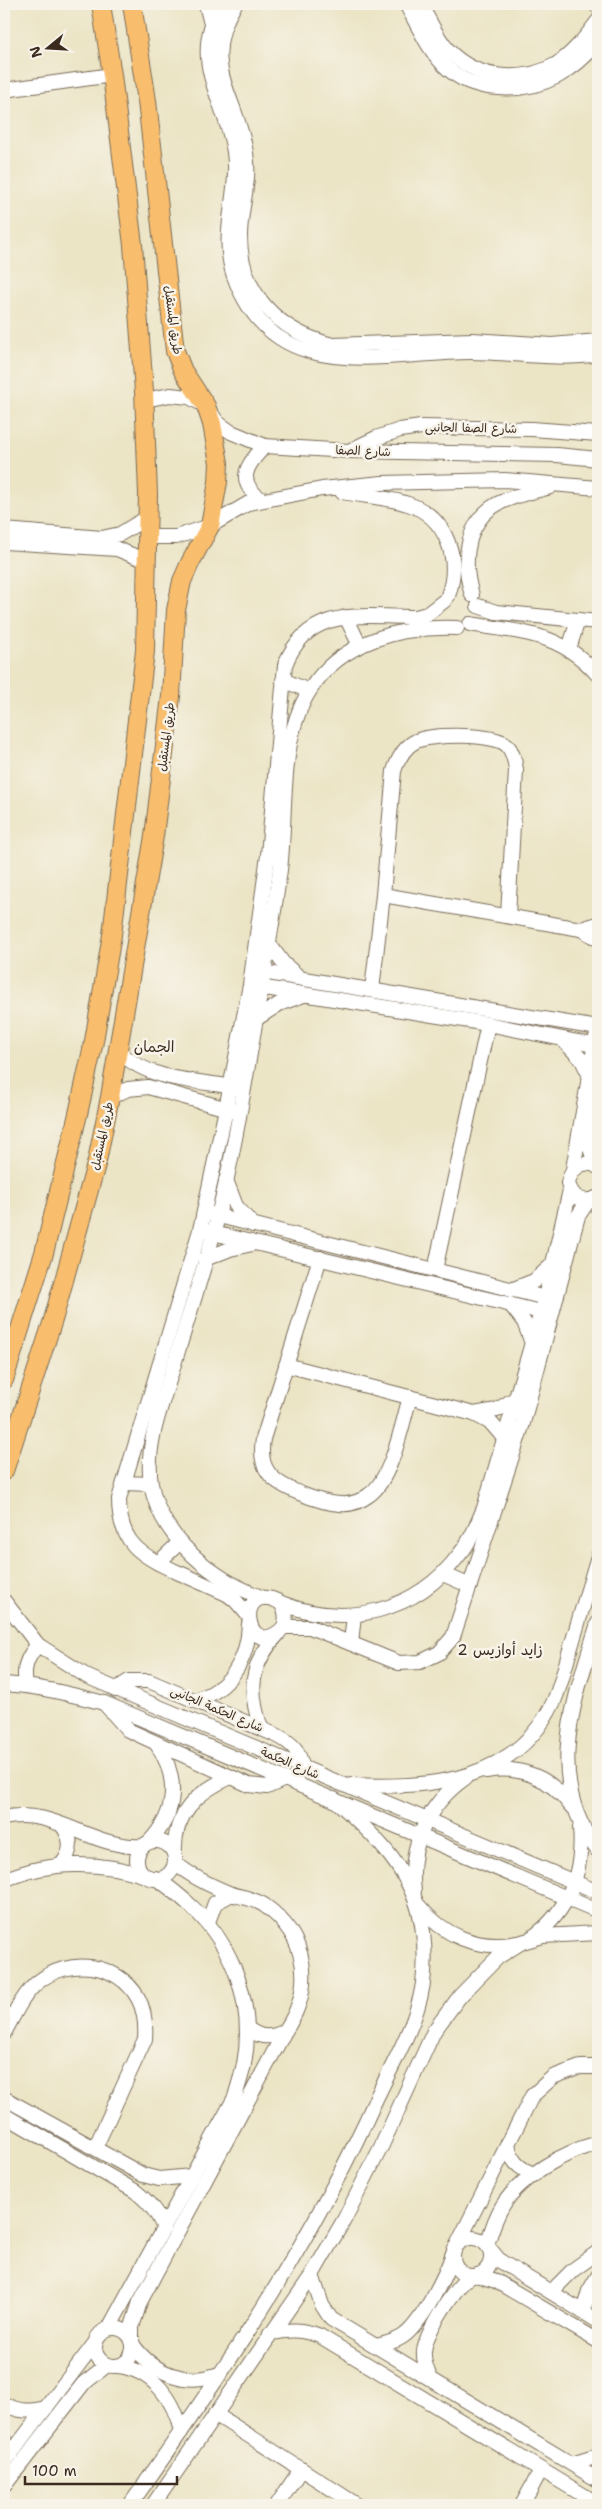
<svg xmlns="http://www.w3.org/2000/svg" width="602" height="2509" font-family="'Shantell Sans','Playpen Sans Arabic',sans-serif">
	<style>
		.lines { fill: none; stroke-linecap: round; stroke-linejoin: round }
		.minor-casing { stroke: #796b58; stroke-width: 16 }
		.major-casing { stroke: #796b58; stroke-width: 20 }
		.minor { stroke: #fff; stroke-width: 14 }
		.major { stroke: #f9be6d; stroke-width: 18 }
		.labels { text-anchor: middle; stroke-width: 5; stroke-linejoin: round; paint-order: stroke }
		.street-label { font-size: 12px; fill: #3b2a1e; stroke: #f7f3e8 }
		.quarter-label { font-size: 15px; fill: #3b2a1e; stroke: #f7f3e8 }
	</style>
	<rect width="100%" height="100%" fill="#f7f3e8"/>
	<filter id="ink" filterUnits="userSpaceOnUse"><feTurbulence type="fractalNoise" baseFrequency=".02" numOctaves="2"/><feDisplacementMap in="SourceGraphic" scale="10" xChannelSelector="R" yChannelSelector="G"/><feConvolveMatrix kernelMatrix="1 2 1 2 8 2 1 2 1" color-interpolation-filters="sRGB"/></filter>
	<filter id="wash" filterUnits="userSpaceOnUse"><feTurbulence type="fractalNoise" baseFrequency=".0096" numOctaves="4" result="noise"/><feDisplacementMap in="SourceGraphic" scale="20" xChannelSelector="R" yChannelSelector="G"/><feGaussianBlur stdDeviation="1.12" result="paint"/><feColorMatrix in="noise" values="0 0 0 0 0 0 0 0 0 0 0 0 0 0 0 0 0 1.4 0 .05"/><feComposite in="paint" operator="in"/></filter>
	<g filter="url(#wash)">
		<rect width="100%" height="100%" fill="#ebe4c5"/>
	</g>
	<g filter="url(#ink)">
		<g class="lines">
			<g class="minor-casing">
				<g id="minor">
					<path d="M206 4 212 28"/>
					<path d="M222 4C187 60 226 99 234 152 240 194 219 235 234 276 274 387 380 353 470 352 513 352 555 361 598 354"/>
					<path d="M235 4C198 65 237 95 246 153 251 183 240 207 240 236 240 294 279 332 333 345L472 340 552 345 598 341"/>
					<path d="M406 4C418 25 427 48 444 65 472 94 524 94 558 76 573 68 587 55 598 42"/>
					<path d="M420 4C429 19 436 37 448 50 475 79 520 84 555 65 572 55 586 37 598 21"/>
					<path d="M595 4 598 7"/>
					<path d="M4 90 112 75"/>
					<path d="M145 400 170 395 189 397 206 406 218 423 231 432 265 446 349 451 557 455 598 459"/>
					<path d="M351 450 376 438 400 430 421 427 532 429 598 434"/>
					<path d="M342 492C363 496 387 497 408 504 447 517 461 559 448 596"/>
					<path d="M261 499C235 481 247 464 265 446"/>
					<path d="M4 530 102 538 120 534 148 517"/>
					<path d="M147 537H176L210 526 249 503 322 489 382 483 505 480 598 488"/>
					<path d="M4 542 117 549 147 561"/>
					<path d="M472 595C461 559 466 515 506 500 520 494 536 491 550 487"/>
					<path d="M478 606 496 612 598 622"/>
					<path d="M346 617 360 646"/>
					<path d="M470 624C523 633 560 632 598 675"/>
					<path d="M569 649 578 620"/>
					<path d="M283 680 309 691"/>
					<path d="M383 895 581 929 598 939"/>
					<path d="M581 929 598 924"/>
					<path d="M269 944 283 963 300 978"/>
					<path d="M256 971 598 1028"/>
					<path d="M253 986 488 1024 598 1046"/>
					<path d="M372 990 383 895 394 771C398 759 404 747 416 741 432 734 494 733 507 745 513 752 515 761 516 770L508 916"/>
					<path d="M256 1019 279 1004 304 995"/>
					<path d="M562 1039 582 1060 589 1074"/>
					<path d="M118 1050C147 1082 199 1080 239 1088"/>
					<path d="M110 1097 128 1089 148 1087 235 1111"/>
					<path d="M595 1164 589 1145 598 1091"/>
					<path d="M598 1167C584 1158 571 1168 568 1183 572 1198 584 1205 598 1197"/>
					<path d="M573 1169 596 1037"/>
					<path d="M226 1180 236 1206 253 1225"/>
					<path d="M211 1214 554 1300"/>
					<path d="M205 1231 549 1314"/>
					<path d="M320 1258 263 1439C261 1451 261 1462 268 1472 278 1488 321 1503 340 1504 350 1505 361 1501 369 1495 392 1479 402 1424 410 1397"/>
					<path d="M205 1259 230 1249 252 1244"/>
					<path d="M435 1270 488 1024"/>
					<path d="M511 1290 534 1281 552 1265"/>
					<path d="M510 1304 524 1322 532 1343"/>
					<path d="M286 1365 474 1414 491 1423 504 1438"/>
					<path d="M474 1414 497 1410 516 1398"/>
					<path d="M124 1483 151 1484"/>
					<path d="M158 1563 180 1542"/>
					<path d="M443 1574 470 1586"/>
					<path d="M264 1598C215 1581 160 1538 151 1484 145 1446 161 1407 172 1371 187 1320 205 1268 218 1216 234 1153 244 1088 255 1024 264 972 273 922 280 870 287 812 278 740 310 690 341 640 403 626 457 628"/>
					<path d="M4 1601 38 1645 88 1677 598 1892"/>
					<path d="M281 1603C346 1629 416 1612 459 1555 471 1541 477 1524 484 1508L545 1298 570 1190"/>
					<path d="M248 1615 235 1600 227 1594C210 1587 194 1579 177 1572 140 1555 119 1543 119 1499L200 1230 226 1109 250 985 268 855 285 665C308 605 363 617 416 617L427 614 444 601"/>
					<path d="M598 1623C574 1701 543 1779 598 1851"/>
					<path d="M284 1627C287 1617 286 1612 281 1603 232 1576 245 1667 284 1627H310L399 1663 420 1662 439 1653 453 1637 523 1423 578 1216 588 1201"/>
					<path d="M351 1643 354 1615"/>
					<path d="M4 1684C38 1686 70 1694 104 1703L598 1911"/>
					<path d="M26 1685C23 1669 26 1658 38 1645"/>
					<path d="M115 1690 129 1681H149L278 1736C295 1745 298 1750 303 1769"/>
					<path d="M195 1700C230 1690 248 1660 249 1624"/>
					<path d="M104 1703 128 1730 249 1785 267 1787 285 1779"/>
					<path d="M261 1728C248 1690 250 1664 278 1634"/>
					<path d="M486 1771C521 1765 551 1778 571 1806"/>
					<path d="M351 1785C429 1789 517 1782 554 1701 561 1685 565 1667 570 1650 579 1619 589 1587 598 1556"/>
					<path d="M4 1818C53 1806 94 1850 143 1846"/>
					<path d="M62 1825C72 1839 73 1850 62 1864"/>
					<circle cx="156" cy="1860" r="19"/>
					<path d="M149 1842C178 1812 179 1776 156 1743"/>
					<path d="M175 1856C172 1815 196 1792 231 1777"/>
					<path d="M4 1880C50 1860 102 1861 149 1877"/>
					<path d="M414 1891C408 1846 428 1804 465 1778"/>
					<path d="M418 1905C443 1935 477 1951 516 1943"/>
					<path d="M208 1922 215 1903 232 1894"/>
					<path d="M533 1937C569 1911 584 1870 580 1827"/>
					<path d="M247 2028C260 2038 270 2039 285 2031"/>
					<path d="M4 2033C14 2016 22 1995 38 1982 68 1957 118 1962 138 1998 145 2011 146 2025 145 2039L95 2148"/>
					<path d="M4 2098 143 2175 159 2179 192 2176"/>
					<path d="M4 2115 135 2191C149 2202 157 2212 164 2228"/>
					<path d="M508 2143C510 2160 518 2169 535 2174"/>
					<circle cx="472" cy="2257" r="19"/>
					<path d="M458 2243 532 2096 553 2077 580 2067H598"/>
					<path d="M487 2245C491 2231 495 2218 503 2205 522 2175 565 2152 598 2143"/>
					<path d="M490 2249 500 2261 598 2321"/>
					<path d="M312 2275 322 2305 331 2319 598 2480"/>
					<path d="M477 2275 496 2281 598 2341"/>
					<path d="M551 2292 573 2270 598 2252"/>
					<path d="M583 2312 589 2291 598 2276"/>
					<circle cx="114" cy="2347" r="19"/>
					<path d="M109 2328 235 2097C238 2086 242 2075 244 2064 255 2006 234 1946 192 1907 180 1896 169 1886 155 1878"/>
					<path d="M270 2334C289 2329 302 2329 320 2336L598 2504"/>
					<path d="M132 2340V2327L140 2302 285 2031C315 1987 308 1936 264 1905 255 1899 241 1897 231 1894 211 1886 192 1877 175 1863"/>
					<path d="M133 2345C154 2374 186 2386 219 2374"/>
					<path d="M376 2346C385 2344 394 2342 402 2337 421 2325 446 2275 453 2253"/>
					<path d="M118 2366C153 2370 175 2400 181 2432"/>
					<path d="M430 2378C427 2369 423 2362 424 2352 425 2333 455 2286 471 2276"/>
					<path d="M4 2404C19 2412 29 2412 46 2408"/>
					<path d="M215 2414 357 2505"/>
					<path d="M4 2437 9 2456"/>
					<path d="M4 2463 95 2343"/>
					<path d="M572 2464 598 2456"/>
					<path d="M4 2486 83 2384 107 2365"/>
					<path d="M130 2505C221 2376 311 2244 376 2099 389 2071 408 2039 417 2009 425 1985 426 1957 423 1932 417 1875 375 1835 334 1799"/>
					<path d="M153 2505 312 2275 344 2220 382 2145 434 2031 460 1996 498 1957 522 1942 543 1936 598 1933"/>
					<path d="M277 2505 301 2469"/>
					<path d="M522 2505 541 2470"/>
				</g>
			</g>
			<g class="major-casing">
				<g id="major">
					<path d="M4 1380 44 1253 78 1114 94 1041 112 935 145 651 148 494 144 391 133 245 112 75 101 4"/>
					<path d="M4 1471 53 1320 97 1161 110 1097 154 836 171 696 176 610 182 581 190 563 210 526 218 482 219 463 212 424 206 406 183 371 175 351 147 101 132 4"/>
				</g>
			</g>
			<use href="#minor" class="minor"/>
			<use href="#major" class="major"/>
		</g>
	</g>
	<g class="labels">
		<g class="street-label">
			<text transform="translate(173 320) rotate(82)" y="4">طريق المستقبل</text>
			<text transform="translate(471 428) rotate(1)" y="4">شارع الصفا الجانبى</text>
			<text transform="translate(363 451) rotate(2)" y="4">شارع الصفا</text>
			<text transform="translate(166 737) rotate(-83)" y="4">طريق المستقبل</text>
			<text transform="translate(102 1136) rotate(-78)" y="4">طريق المستقبل</text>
			<text transform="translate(217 1709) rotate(23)" y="4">شارع الحكمة الجانبى</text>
			<text transform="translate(290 1763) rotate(23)" y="4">شارع الحكمة</text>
		</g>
		<g class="quarter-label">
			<text x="154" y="1052">الجمان</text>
			<text x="500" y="1655">زايد أوازيس 2</text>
		</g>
	</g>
	<rect width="602" height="2509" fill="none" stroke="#f7f3e8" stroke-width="20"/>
	<g transform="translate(48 48) rotate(252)" stroke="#f7f3e8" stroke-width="4" paint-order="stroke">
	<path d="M0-4L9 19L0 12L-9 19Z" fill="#3b2a1e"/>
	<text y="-8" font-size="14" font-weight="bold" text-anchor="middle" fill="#3b2a1e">N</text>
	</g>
	<path d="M25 2476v8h152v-8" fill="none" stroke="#3b2a1e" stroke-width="2.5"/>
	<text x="32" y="2476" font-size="15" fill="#3b2a1e" stroke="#f7f3e8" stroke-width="4" paint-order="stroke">100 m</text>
</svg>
